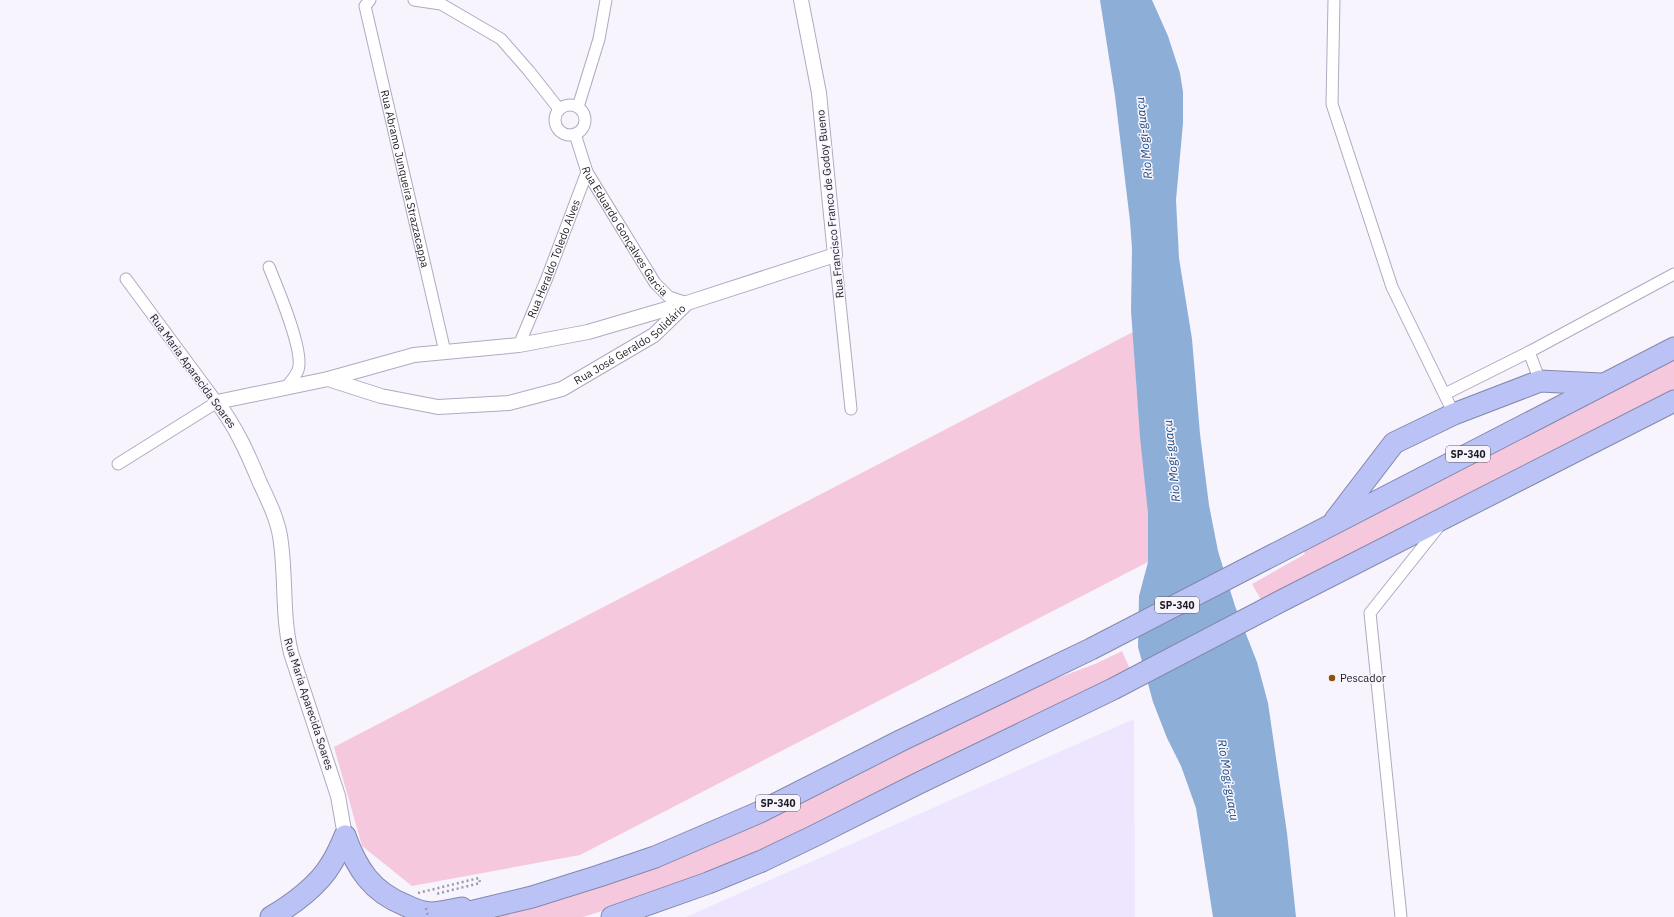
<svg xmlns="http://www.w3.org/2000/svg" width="1674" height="917" font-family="'IBM Plex Sans',sans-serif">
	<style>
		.built { fill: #eee5ff }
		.green { fill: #f6c8dd }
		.water { fill: #8dafd7 }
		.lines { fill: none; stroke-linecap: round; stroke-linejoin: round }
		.minor-casing { stroke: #b1a9c1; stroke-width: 13 }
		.tertiary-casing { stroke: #b1a9c1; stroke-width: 16 }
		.motorway-casing { stroke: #8488ac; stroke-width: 23 }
		.path { stroke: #9d9aa3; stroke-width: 2.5; stroke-dasharray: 2 3; stroke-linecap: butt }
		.minor { stroke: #fff; stroke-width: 11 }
		.tertiary { stroke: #fff; stroke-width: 14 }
		.motorway { stroke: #bbc3f6; stroke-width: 21 }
		.path-bridge { stroke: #9d9aa3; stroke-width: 2.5; stroke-dasharray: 2 3; stroke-linecap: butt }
		.poi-dot { fill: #8d510f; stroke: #f7f4fe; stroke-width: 1.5 }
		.labels { text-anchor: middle; stroke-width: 3; stroke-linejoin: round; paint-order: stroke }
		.shield { fill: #f7f4fe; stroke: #5f5c65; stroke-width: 1 }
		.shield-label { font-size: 10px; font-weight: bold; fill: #1e1b24 }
		.street-label { font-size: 11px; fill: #1e1b24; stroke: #f7f4fe }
		.poi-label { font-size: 11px; fill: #1e1b24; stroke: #f7f4fe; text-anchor: start }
		.water-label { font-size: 12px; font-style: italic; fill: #1d4b7e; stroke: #f7f4fe }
	</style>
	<rect width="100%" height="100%" fill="#f7f4fe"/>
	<path class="built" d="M1134 719 1135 917H686Z"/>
	<g class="green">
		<path d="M1133 332 1137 395 1148 514V562L580 855 412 886 362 846 334 747Z"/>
		<path d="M1674 358V392L1263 603 1252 584 1305 554 1302 548Z"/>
		<path d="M1122 651 1130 669 792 839 669 890 583 917H492L1023 691 1095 664Z"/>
	</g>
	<path class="water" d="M1100 0H1152L1168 36 1180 73 1183 92V123L1176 200 1179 258 1192 339 1200 434 1209 505 1218 551 1235 606 1257 662 1268 703 1287 833 1296 917H1213L1196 808 1181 766 1167 738 1153 702 1138 647 1139 596 1148 562V514L1140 437 1131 311 1132 249 1130 221 1115 96Z"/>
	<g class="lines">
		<g class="minor-casing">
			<g id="minor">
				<path id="s1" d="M370 0 365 6 445 352"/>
				<path d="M414 0 441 4 501 39 529 71 559 109"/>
				<path d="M1334 0 1332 104 1392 287 1454 414"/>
				<circle cx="570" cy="120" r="15"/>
				<path d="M578 107 599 39 606 0"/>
				<path id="s2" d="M575 134 587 172 655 283 669 297 687 303"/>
				<path d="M835 255 851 409"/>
				<path d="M269 267C277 287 305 352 298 370 296 376 290 382 286 388"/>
				<path id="s3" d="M519 345 547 278 587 172"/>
				<path d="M1529 352 1540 381"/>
				<path d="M1445 394 1529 352 1674 274"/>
				<path d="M118 464 217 402 126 279"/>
				<path d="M1401 917 1370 613 1440 525"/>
			</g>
		</g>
		<g class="tertiary-casing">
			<g id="tertiary">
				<path id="s4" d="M328 379 381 396 438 407 509 403 562 389 654 335 685 305"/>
				<path d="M345 836 338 796 291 653C282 615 286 581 281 543 279 522 269 502 260 483 248 454 236 427 217 402L328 379 414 355 519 345 588 332 687 303 835 255 819 93 801 0"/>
			</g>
		</g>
		<g class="motorway-casing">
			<g id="motorway">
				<path d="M1335 520 1394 443 1454 414 1540 381 1601 384"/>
				<path d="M345 836C357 869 372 892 405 905 413 909 423 913 432 913 442 912 452 910 462 908"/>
				<path d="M271 917C292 905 319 885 331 864 337 855 341 845 345 836"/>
				<path d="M449 917 532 897 599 876 655 857 760 812 900 741 1091 649 1674 348"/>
				<path d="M612 917 708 883 762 861 816 835 917 784 1113 689 1283 600 1674 401"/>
			</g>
		</g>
		<path class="path" d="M418 893 479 878 480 883 436 894"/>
		<use href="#minor" class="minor"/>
		<use href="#tertiary" class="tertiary"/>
		<use href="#motorway" class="motorway"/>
		<path class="path-bridge" d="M426 908 428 917"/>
	</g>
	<circle class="poi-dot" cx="1332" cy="678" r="4"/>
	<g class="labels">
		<g class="shield">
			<rect x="1446" y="446" width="44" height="16" rx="3"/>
			<rect x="1155" y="597" width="44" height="16" rx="3"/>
			<rect x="756" y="795" width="44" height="16" rx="3"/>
		</g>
		<g class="shield-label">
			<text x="1468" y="458">SP-340</text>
			<text x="1177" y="609">SP-340</text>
			<text x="778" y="807">SP-340</text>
		</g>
		<g class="street-label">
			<text dy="4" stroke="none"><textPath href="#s1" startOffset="185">Rua Abramo Junqueira Strazzacappa</textPath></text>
			<text transform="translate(830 204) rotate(-96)" y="4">Rua Francisco Franco de Godoy Bueno</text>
			<text dy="4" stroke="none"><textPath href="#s2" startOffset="110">Rua Eduardo Gonçalves Garcia</textPath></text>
			<text dy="4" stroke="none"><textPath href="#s3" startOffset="93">Rua Heraldo Toledo Alves</textPath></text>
			<text dy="4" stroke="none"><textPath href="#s4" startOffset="321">Rua José Geraldo Solidário</textPath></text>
			<text transform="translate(193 371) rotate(54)" y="4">Rua Maria Aparecida Soares</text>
			<text transform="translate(309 704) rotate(72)" y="4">Rua Maria Aparecida Soares</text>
		</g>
		<g class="poi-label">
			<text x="1340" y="682">Pescador</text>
		</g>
		<g class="water-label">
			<text transform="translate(1144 138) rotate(-96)" y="4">Rio Mogi-guaçu</text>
			<text transform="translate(1172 461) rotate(-96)" y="4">Rio Mogi-guaçu</text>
			<text transform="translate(1228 780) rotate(81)" y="4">Rio Mogi-guaçu</text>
		</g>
	</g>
</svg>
